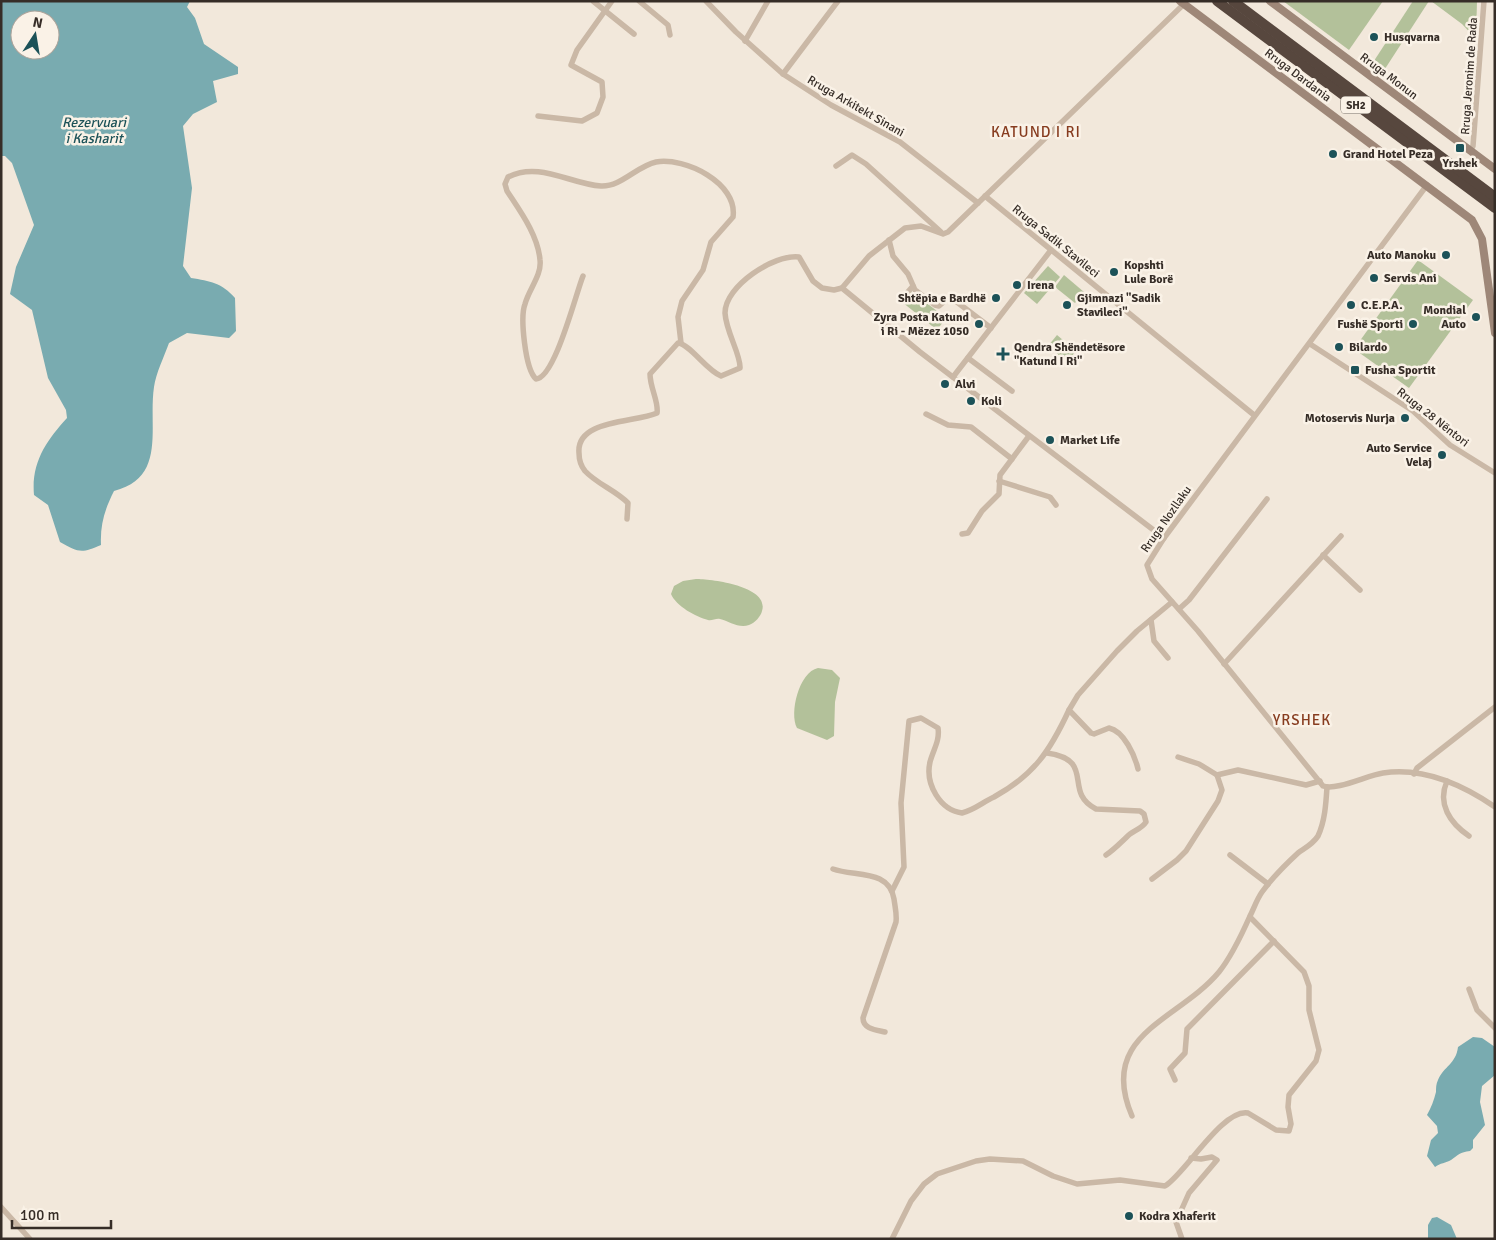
<svg xmlns="http://www.w3.org/2000/svg" width="1496" height="1240" font-family="Signika,sans-serif">
	<style>
		.green { fill: #b3c19a }
		.water { fill: #79abb0; fill-rule: evenodd }
		.lines { fill: none; stroke-linecap: round; stroke-linejoin: round }
		.minor { stroke: #cab8a6; stroke-width: 5.5 }
		.secondary { stroke: #9e8778; stroke-width: 8 }
		.motorway { stroke: #57473e; stroke-width: 10 }
		.poi-dot { fill: #1c5258; stroke: #faf2e7; stroke-width: 2 }
		.labels { text-anchor: middle; stroke-width: 5; stroke-linejoin: round; paint-order: stroke }
		.shield { fill: #faf2e7; stroke: #716861; stroke-width: 1 }
		.shield-label { font-size: 11px; font-weight: bold; fill: #362d27 }
		.poi-label { font-size: 12px; font-weight: bold; fill: #362d27; stroke: #faf2e7; text-anchor: start }
		.street-label { font-size: 12px; fill: #362d27; stroke: #faf2e7 }
		.water-label { font-size: 14px; font-style: italic; fill: #1c5258; stroke: #faf2e7 }
		.quarter-label { font-size: 15px; letter-spacing: 1px; fill: #873c1f; stroke: #faf2e7 }
	</style>
	<rect width="100%" height="100%" fill="#f2e8db"/>
	<g class="green">
		<path d="M1283 1H1383L1349 50Z"/>
		<path d="M1413 1H1429L1381 75 1370 67Z"/>
		<path d="M1431 1H1477L1476 39 1462 24Z"/>
		<path d="M1418 260 1473 300 1409 388 1354 349Z"/>
		<path d="M1048 266 1060 277 1037 304 1024 293Z"/>
		<path d="M1064 275 1084 292 1075 303 1055 287Z"/>
		<path d="M911 291 946 318 937 330 902 302Z"/>
		<path d="M1057 335 1076 351 1067 362 1048 346Z"/>
		<path d="M696 579C711 579 770 586 762 611 761 616 755 623 749 625 739 629 729 621 720 619 716 618 712 621 708 620 696 617 676 606 671 594L674 586 683 581Z"/>
		<path d="M818 668 832 670 840 678 835 702 834 736 827 740 797 728C789 713 799 672 818 668Z"/>
	</g>
	<g class="water">
		<path d="M1 1H190L187 7 195 18 204 44 238 67V74L213 81 217 102 193 114 183 126 192 188 183 266 191 278C210 281 222 283 235 298L236 331 229 338 187 333 169 343C164 357 156 373 154 387 148 427 167 478 114 491 105 509 100 524 101 545 81 554 78 552 60 542L48 505 34 495C31 462 47 440 67 418L66 410 48 378 32 310 10 294 16 267 34 225 12 163 5 156H1ZM20 20H50V50H20Z"/>
		<path d="M1473 1037 1482 1038 1495 1047V1075L1482 1086 1480 1102 1485 1125 1473 1140V1148L1470 1151C1460 1152 1458 1155 1451 1160 1446 1163 1440 1163 1435 1167L1427 1156 1431 1140 1438 1133 1437 1126 1427 1115C1431 1108 1434 1100 1436 1092 1436 1088 1436 1084 1438 1080 1444 1066 1456 1064 1458 1047Z"/>
		<path d="M1437 1217 1451 1225 1457 1239H1428V1225L1432 1218Z"/>
	</g>
	<g class="lines">
		<g class="minor">
			<path d="M593 1 634 34"/>
			<path d="M639 1 668 25 670 35"/>
			<path d="M706 1 736 32 783 74 831 105 900 142 978 203"/>
			<path d="M745 41 768 1"/>
			<path d="M783 74 838 1"/>
			<path d="M538 116 582 121 597 113 603 97 602 82 571 65 577 50 612 1"/>
			<path d="M1470 151 1473 146 1484 1"/>
			<path d="M836 166 852 155 866 164 941 232"/>
			<path d="M1427 185 1164 538 1147 565 1152 579 1198 631 1323 786C1336 791 1368 775 1383 773 1423 767 1463 785 1495 807"/>
			<path d="M985 196 1254 415"/>
			<path d="M889 240 893 256 908 274 915 290 935 305 939 306 947 299H953L991 328"/>
			<path d="M583 276C576 293 555 378 536 379 525 369 520 317 525 304 529 289 542 275 540 260 538 235 520 211 507 191L505 184 508 177C539 161 570 184 601 186 621 187 637 166 656 162 685 157 738 183 733 217L711 242 703 270 682 301 678 317 681 343"/>
			<path d="M842 288 920 352 1164 538"/>
			<path d="M900 301 913 286"/>
			<path d="M1310 344 1413 411 1450 445 1495 473"/>
			<path d="M968 358 1012 391"/>
			<path d="M953 377 1051 250"/>
			<path d="M926 414 948 425 971 427 1012 459"/>
			<path d="M999 481 1050 497 1056 505"/>
			<path d="M627 519 628 503C615 490 597 484 585 471 581 466 579 459 579 453 576 419 635 423 657 413 659 402 650 388 650 374L678 343C690 344 706 370 721 376L740 368C741 355 726 332 725 313 725 286 774 254 799 257L813 281 822 288 834 290 842 288 869 256 905 228 921 226 943 234 948 232 1184 4"/>
			<path d="M962 534 968 533 982 511 999 494 1000 475 1029 436"/>
			<path d="M1323 555 1360 590"/>
			<path d="M1179 609 1189 600 1267 499"/>
			<path d="M1151 620 1154 641 1168 658"/>
			<path d="M1224 664 1341 536"/>
			<path d="M1047 753C1097 760 1062 792 1096 809L1140 811 1144 814 1146 822C1142 828 1136 830 1130 834 1122 841 1115 849 1106 855"/>
			<path d="M1178 757 1199 764 1217 775 1238 770 1306 785 1320 781"/>
			<path d="M1138 769C1135 756 1124 731 1109 728L1094 734 1091 733 1069 710 1078 695 1117 651 1137 631 1172 602"/>
			<path d="M1414 774 1417 768 1495 707"/>
			<path d="M1447 781C1437 804 1450 823 1469 836"/>
			<path d="M1230 855 1268 884"/>
			<path d="M833 869C855 877 889 869 894 899 895 907 897 914 896 922L863 1018C863 1029 876 1030 885 1032"/>
			<path d="M1152 879 1177 860 1186 851 1218 801 1222 790 1217 775"/>
			<path d="M892 891 904 867 901 803 909 721 921 718 938 728C940 741 933 750 930 762 925 784 940 810 962 813 974 810 983 802 994 797 1034 775 1050 751 1069 710"/>
			<path d="M1469 989 1477 1010 1495 1028"/>
			<path d="M1175 1080 1170 1069 1185 1053 1187 1029 1274 941"/>
			<path d="M1132 1116C1097 1034 1178 1021 1219 972 1231 957 1242 934 1250 916 1254 908 1257 899 1262 892 1272 878 1285 865 1298 853 1305 848 1313 844 1318 836 1325 821 1326 803 1327 787"/>
			<path d="M1 1207 30 1239"/>
			<path d="M892 1239 911 1201 924 1184 937 1174 976 1161 990 1159 1023 1161 1053 1176 1077 1184 1120 1180 1165 1186C1185 1174 1223 1108 1248 1113L1276 1130 1289 1131 1291 1124 1288 1107 1289 1095 1316 1061 1319 1050 1309 1010V986L1304 972 1250 917"/>
			<path d="M1182 1239 1176 1222 1189 1193 1217 1160 1212 1157 1201 1159 1191 1158"/>
		</g>
		<g class="secondary">
			<path d="M1180 1 1472 220 1482 239 1495 333"/>
			<path d="M1270 1 1495 169"/>
		</g>
		<g class="motorway">
			<path d="M1217 1 1495 208"/>
			<path d="M1233 1 1495 197"/>
		</g>
	</g>
	<g class="poi-dot">
		<circle cx="1374" cy="37" r="5"/>
		<rect x="1455" y="143" width="10" height="10" rx="2.5"/>
		<circle cx="1333" cy="154" r="5"/>
		<circle cx="1446" cy="255" r="5"/>
		<circle cx="1114" cy="272" r="5"/>
		<circle cx="1374" cy="278" r="5"/>
		<circle cx="1017" cy="285" r="5"/>
		<circle cx="996" cy="298" r="5"/>
		<circle cx="1067" cy="305" r="5"/>
		<circle cx="1351" cy="305" r="5"/>
		<circle cx="1476" cy="317" r="5"/>
		<circle cx="979" cy="324" r="5"/>
		<circle cx="1413" cy="324" r="5"/>
		<circle cx="1339" cy="347" r="5"/>
		<path d="M1000.5 346.5h5v5h5v5h-5v5h-5v-5h-5v-5h5z"/>
		<rect x="1350" y="365" width="10" height="10" rx="2.5"/>
		<circle cx="945" cy="384" r="5"/>
		<circle cx="971" cy="401" r="5"/>
		<circle cx="1405" cy="418" r="5"/>
		<circle cx="1050" cy="440" r="5"/>
		<circle cx="1442" cy="455" r="5"/>
		<circle cx="1129" cy="1216" r="5"/>
	</g>
	<g class="labels">
		<rect class="shield" x="1341" y="96.5" width="30" height="17" rx="4"/>
		<g class="shield-label">
			<text x="1356" y="109">SH2</text>
		</g>
		<g class="poi-label">
			<text x="1384" y="41">Husqvarna</text>
			<text x="1343" y="158">Grand Hotel Peza</text>
			<text x="1460" y="167" text-anchor="middle">Yrshek</text>
			<text x="1436" y="259" text-anchor="end">Auto Manoku</text>
			<text x="1124" y="269">Kopshti<tspan x="1124" dy="14">Lule Borë</tspan></text>
			<text x="1384" y="282">Servis Ani</text>
			<text x="1027" y="289">Irena</text>
			<text x="986" y="302" text-anchor="end">Shtëpia e Bardhë</text>
			<text x="1077" y="302">Gjimnazi "Sadik<tspan x="1077" dy="14">Stavileci"</tspan></text>
			<text x="1361" y="309">C.E.P.A.</text>
			<text x="1466" y="314" text-anchor="end">Mondial<tspan x="1466" dy="14">Auto</tspan></text>
			<text x="969" y="321" text-anchor="end">Zyra Posta Katund<tspan x="969" dy="14">i Ri - Mëzez 1050</tspan></text>
			<text x="1403" y="328" text-anchor="end">Fushë Sporti</text>
			<text x="1014" y="351">Qendra Shëndetësore<tspan x="1014" dy="14">"Katund I Ri"</tspan></text>
			<text x="1349" y="351">Bilardo</text>
			<text x="1365" y="374">Fusha Sportit</text>
			<text x="955" y="388">Alvi</text>
			<text x="981" y="405">Koli</text>
			<text x="1395" y="422" text-anchor="end">Motoservis Nurja</text>
			<text x="1060" y="444">Market Life</text>
			<text x="1432" y="452" text-anchor="end">Auto Service<tspan x="1432" dy="14">Velaj</tspan></text>
			<text x="1139" y="1220">Kodra Xhaferit</text>
		</g>
		<g class="street-label">
			<text transform="translate(1298 75) rotate(37)" y="4">Rruga Dardania</text>
			<text transform="translate(1389 76) rotate(37)" y="4">Rruga Monun</text>
			<text transform="translate(1469 76) rotate(-86)" y="4">Rruga Jeronim de Rada</text>
			<text transform="translate(856 106) rotate(30)" y="4">Rruga Arkitekt Sinani</text>
			<text transform="translate(1056 241) rotate(39)" y="4">Rruga Sadik Stavileci</text>
			<text transform="translate(1433 417) rotate(38)" y="4">Rruga 28 Nëntori</text>
			<text transform="translate(1166 519) rotate(-55)" y="4">Rruga Nozllaku</text>
		</g>
		<g class="water-label">
			<text x="94" y="127">Rezervuari<tspan x="94" dy="16">i Kasharit</tspan></text>
		</g>
		<g class="quarter-label">
			<text x="1036" y="137">KATUND I RI</text>
			<text x="1302" y="725">YRSHEK</text>
		</g>
	</g>
	<rect width="1496" height="1240" fill="none" stroke="#362d27" stroke-width="5"/>
	<g transform="translate(35 35) rotate(12)"><circle r="24" fill="#faf2e7" stroke="#aca39a"/>
	<path d="M0-4L9 19L0 12L-9 19Z" fill="#1c5258"/>
	<text y="-8" font-size="14" font-weight="bold" text-anchor="middle" fill="#362d27">N</text>
	</g>
	<path d="M12 1220v8h99v-8" fill="none" stroke="#362d27" stroke-width="2.5"/>
	<text x="20" y="1220" font-size="15" fill="#362d27" stroke="#faf2e7" stroke-width="4" paint-order="stroke">100 m</text>
</svg>
